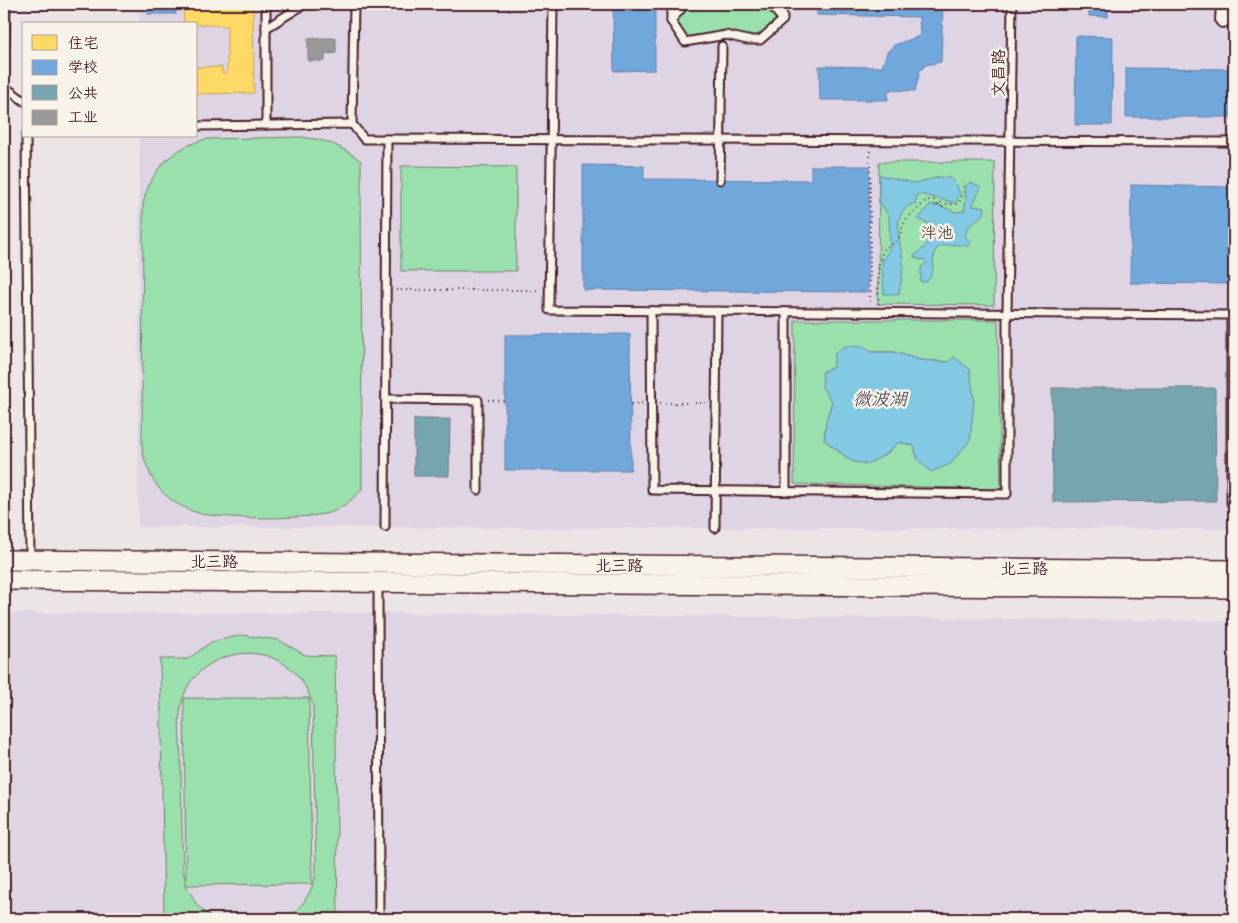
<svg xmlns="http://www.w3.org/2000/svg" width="1238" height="923" font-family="Sriracha,'LXGW WenKai TC',sans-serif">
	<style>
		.built { fill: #dfd4e4 }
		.green { fill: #9ae0ac; stroke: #72806c; fill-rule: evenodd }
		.water { fill: #82c9e3; stroke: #6c8599 }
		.homes { fill: #ffd966; stroke: #c9a154 }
		.schools { fill: #6fa8dc; stroke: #647fa7 }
		.public { fill: #76a5af; stroke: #697d87 }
		.industry { fill: #999; stroke: #817478 }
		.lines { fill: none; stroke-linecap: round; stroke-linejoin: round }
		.lane-casing { stroke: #4a1f2b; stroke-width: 11 }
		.street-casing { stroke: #4a1f2b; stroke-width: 18 }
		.secondary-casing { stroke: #4a1f2b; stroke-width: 22 }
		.path { stroke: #4a1f2b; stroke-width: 2; stroke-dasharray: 1 4; stroke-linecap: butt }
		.lane { stroke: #f7f3e8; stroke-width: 7 }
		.street { stroke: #f7f3e8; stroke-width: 14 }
		.secondary { stroke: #f7f3e8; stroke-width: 19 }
		.labels { text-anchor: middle; stroke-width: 5; stroke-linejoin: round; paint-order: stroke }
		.street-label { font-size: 16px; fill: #4a1f2b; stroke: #f7f3e8 }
		.park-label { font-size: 16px; fill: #5e4f4b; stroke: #f7f3e8 }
		.water-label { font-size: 18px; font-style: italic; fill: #5b5262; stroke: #f7f3e8 }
	</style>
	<rect width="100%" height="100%" fill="#ece5e6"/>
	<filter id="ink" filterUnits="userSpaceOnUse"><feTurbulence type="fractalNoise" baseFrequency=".02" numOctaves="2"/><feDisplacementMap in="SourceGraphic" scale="10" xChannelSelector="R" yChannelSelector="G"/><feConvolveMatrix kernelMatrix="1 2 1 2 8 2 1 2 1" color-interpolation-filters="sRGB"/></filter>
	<g filter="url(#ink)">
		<g class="built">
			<path d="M139 4H1234V529L138 527 139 136H196V24H139Z"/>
			<path d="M4 613H379L1234 621V919H4Z"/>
		</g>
		<g class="green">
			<path d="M671 4H782L783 20 757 36 726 35 685 42 671 21Z"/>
			<path d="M300 137C325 139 342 146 361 161L362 489C354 499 343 507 332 512 309 520 227 519 203 514 191 512 178 505 169 498 153 485 146 468 142 449L143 204C150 170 172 148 206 139Z"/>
			<path d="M879 162H995L994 305 878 304Z"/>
			<path d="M401 166 516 167V271H401Z"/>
			<path d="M795 320H998L1001 489 794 484ZM835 352H894L920 360 948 362 918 460 914 446 899 442 886 454 853 462 824 440 826 422 832 402Z"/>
			<path d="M242 635 279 640 305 655 335 656 338 919H286C303 907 312 893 316 872L313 707C307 682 292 664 267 656 235 646 193 664 183 698 177 717 180 739 181 758 181 795 182 832 183 869L186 884 184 698H309L312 884 186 885 197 905 213 919H164L160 659H188L211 642Z"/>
		</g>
		<g class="water">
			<path d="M879 175 914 183 940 177 950 178 957 185 960 194 955 203 920 194 916 196V203C888 211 901 243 903 262 904 273 900 284 899 294H884L882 261 890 248 889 216 879 201Z"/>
			<path d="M971 182 981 188 972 206 985 207 984 214 968 227 965 237 971 242 968 246C917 239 943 262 927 282H921V267L927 263 924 259 919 260 913 256C926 249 931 239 931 225L918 219 931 204 936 207 939 205 955 212 964 211 966 199 965 186Z"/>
			<path d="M846 346 866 347 870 352H894L920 360 948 362 954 357 970 369 974 400 970 440 950 464 931 472 918 460 914 446 899 442 886 454 868 464 853 462 824 440 826 422 832 402 822 387 823 371 833 367 835 352Z"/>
		</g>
		<path class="homes" d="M183 4H253L254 93 196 94V67H222V73H227V26L184 24Z"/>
		<g class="schools">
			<rect x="148" y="4" width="28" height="10"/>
			<path d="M613 4H655V70L614 71Z"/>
			<path d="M817 4H943L941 62 926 65 920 71 915 91 888 90V100H820L819 66 882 67 887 52 894 45 920 36 919 17 817 15Z"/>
			<path d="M1089 4H1108V17L1089 16Z"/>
			<path d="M1076 36 1113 37 1112 125H1075Z"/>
			<path d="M1126 68 1234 69V117H1126Z"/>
			<path d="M583 165 644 166V179L811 180V166H869L868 292 583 290Z"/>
			<path d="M1131 185 1234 187V284L1130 283Z"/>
			<path d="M630 334 631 470H505V335Z"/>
		</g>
		<g class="public">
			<path d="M1052 388H1215L1216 501 1053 502Z"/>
			<path d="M414 419H450L449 476H414Z"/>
		</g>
		<path class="industry" d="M308 38H336V53L325 54V61H308Z"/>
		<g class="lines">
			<g class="lane-casing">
				<g id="lane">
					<path d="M553 4 549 310 1231 315V503"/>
					<path d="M671 4V21L685 42 726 35 747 40H760L783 20 782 4"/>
					<path d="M770 4 782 19"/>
					<path d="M671 21 685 4"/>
					<path d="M266 28 305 4"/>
					<path d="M4 68 6 4"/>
					<path d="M4 86 24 101"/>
					<path d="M352 124 354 4"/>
					<path d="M266 125V4"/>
					<path d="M196 126 352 124 364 139H387L1234 142"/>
					<path d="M26 136 30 558"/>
					<path d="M720 180 722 46"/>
					<path d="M651 311 652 490 1007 494V313L1012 4"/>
					<path d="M386 399 478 400V490"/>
					<path d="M786 491V312"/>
					<path d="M385 527 387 139"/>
					<path d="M715 528 717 311"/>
					<path d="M378 584 379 919"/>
				</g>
			</g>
			<g class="street-casing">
				<path id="street" d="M1223 20 1224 4"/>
			</g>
			<g class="secondary-casing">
				<g id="secondary">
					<path d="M4 560 1234 570"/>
					<path d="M4 580 1234 588"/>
				</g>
			</g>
			<g class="path">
				<path d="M870 151V304"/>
				<path d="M396 290H539"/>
				<path d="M878 304 879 263 884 248C908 238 896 231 908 218 914 211 921 207 926 200H934L936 207 941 202 942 207 947 204H958L963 195V178"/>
				<path d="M488 400 505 401"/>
				<path d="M660 403H708"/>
				<path d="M631 404 643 403"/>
			</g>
			<use href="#lane" class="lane"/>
			<use href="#street" class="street"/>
			<use href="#secondary" class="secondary"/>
		</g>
	</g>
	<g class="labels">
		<g class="street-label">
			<text transform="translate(998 73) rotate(-90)" y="6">文昌路</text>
			<text x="214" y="567">北三路</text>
			<text x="619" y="571">北三路</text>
			<text x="1024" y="574">北三路</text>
		</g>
		<g class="park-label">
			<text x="937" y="238">泮池</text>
		</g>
		<g class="water-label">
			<text x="880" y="405">微波湖</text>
		</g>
	</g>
	<rect width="1238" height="923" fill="none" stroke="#f7f3e8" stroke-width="20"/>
	<rect x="10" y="10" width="1218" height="903" fill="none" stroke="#4a1f2b" stroke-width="2" filter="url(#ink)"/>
	<rect x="22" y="22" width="175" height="115" fill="#f7f3e8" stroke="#b29e9c"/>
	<rect x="32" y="35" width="25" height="15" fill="#ffd966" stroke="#b29e9c"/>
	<text x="68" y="48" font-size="15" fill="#4a1f2b">住宅</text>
	<rect x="32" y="60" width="25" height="15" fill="#6fa8dc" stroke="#b29e9c"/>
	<text x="68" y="72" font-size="15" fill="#4a1f2b">学校</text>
	<rect x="32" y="85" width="25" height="15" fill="#76a5af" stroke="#b29e9c"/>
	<text x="68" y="98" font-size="15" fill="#4a1f2b">公共</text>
	<rect x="32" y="110" width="25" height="15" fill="#999999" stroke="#b29e9c"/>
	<text x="68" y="122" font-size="15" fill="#4a1f2b">工业</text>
</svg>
